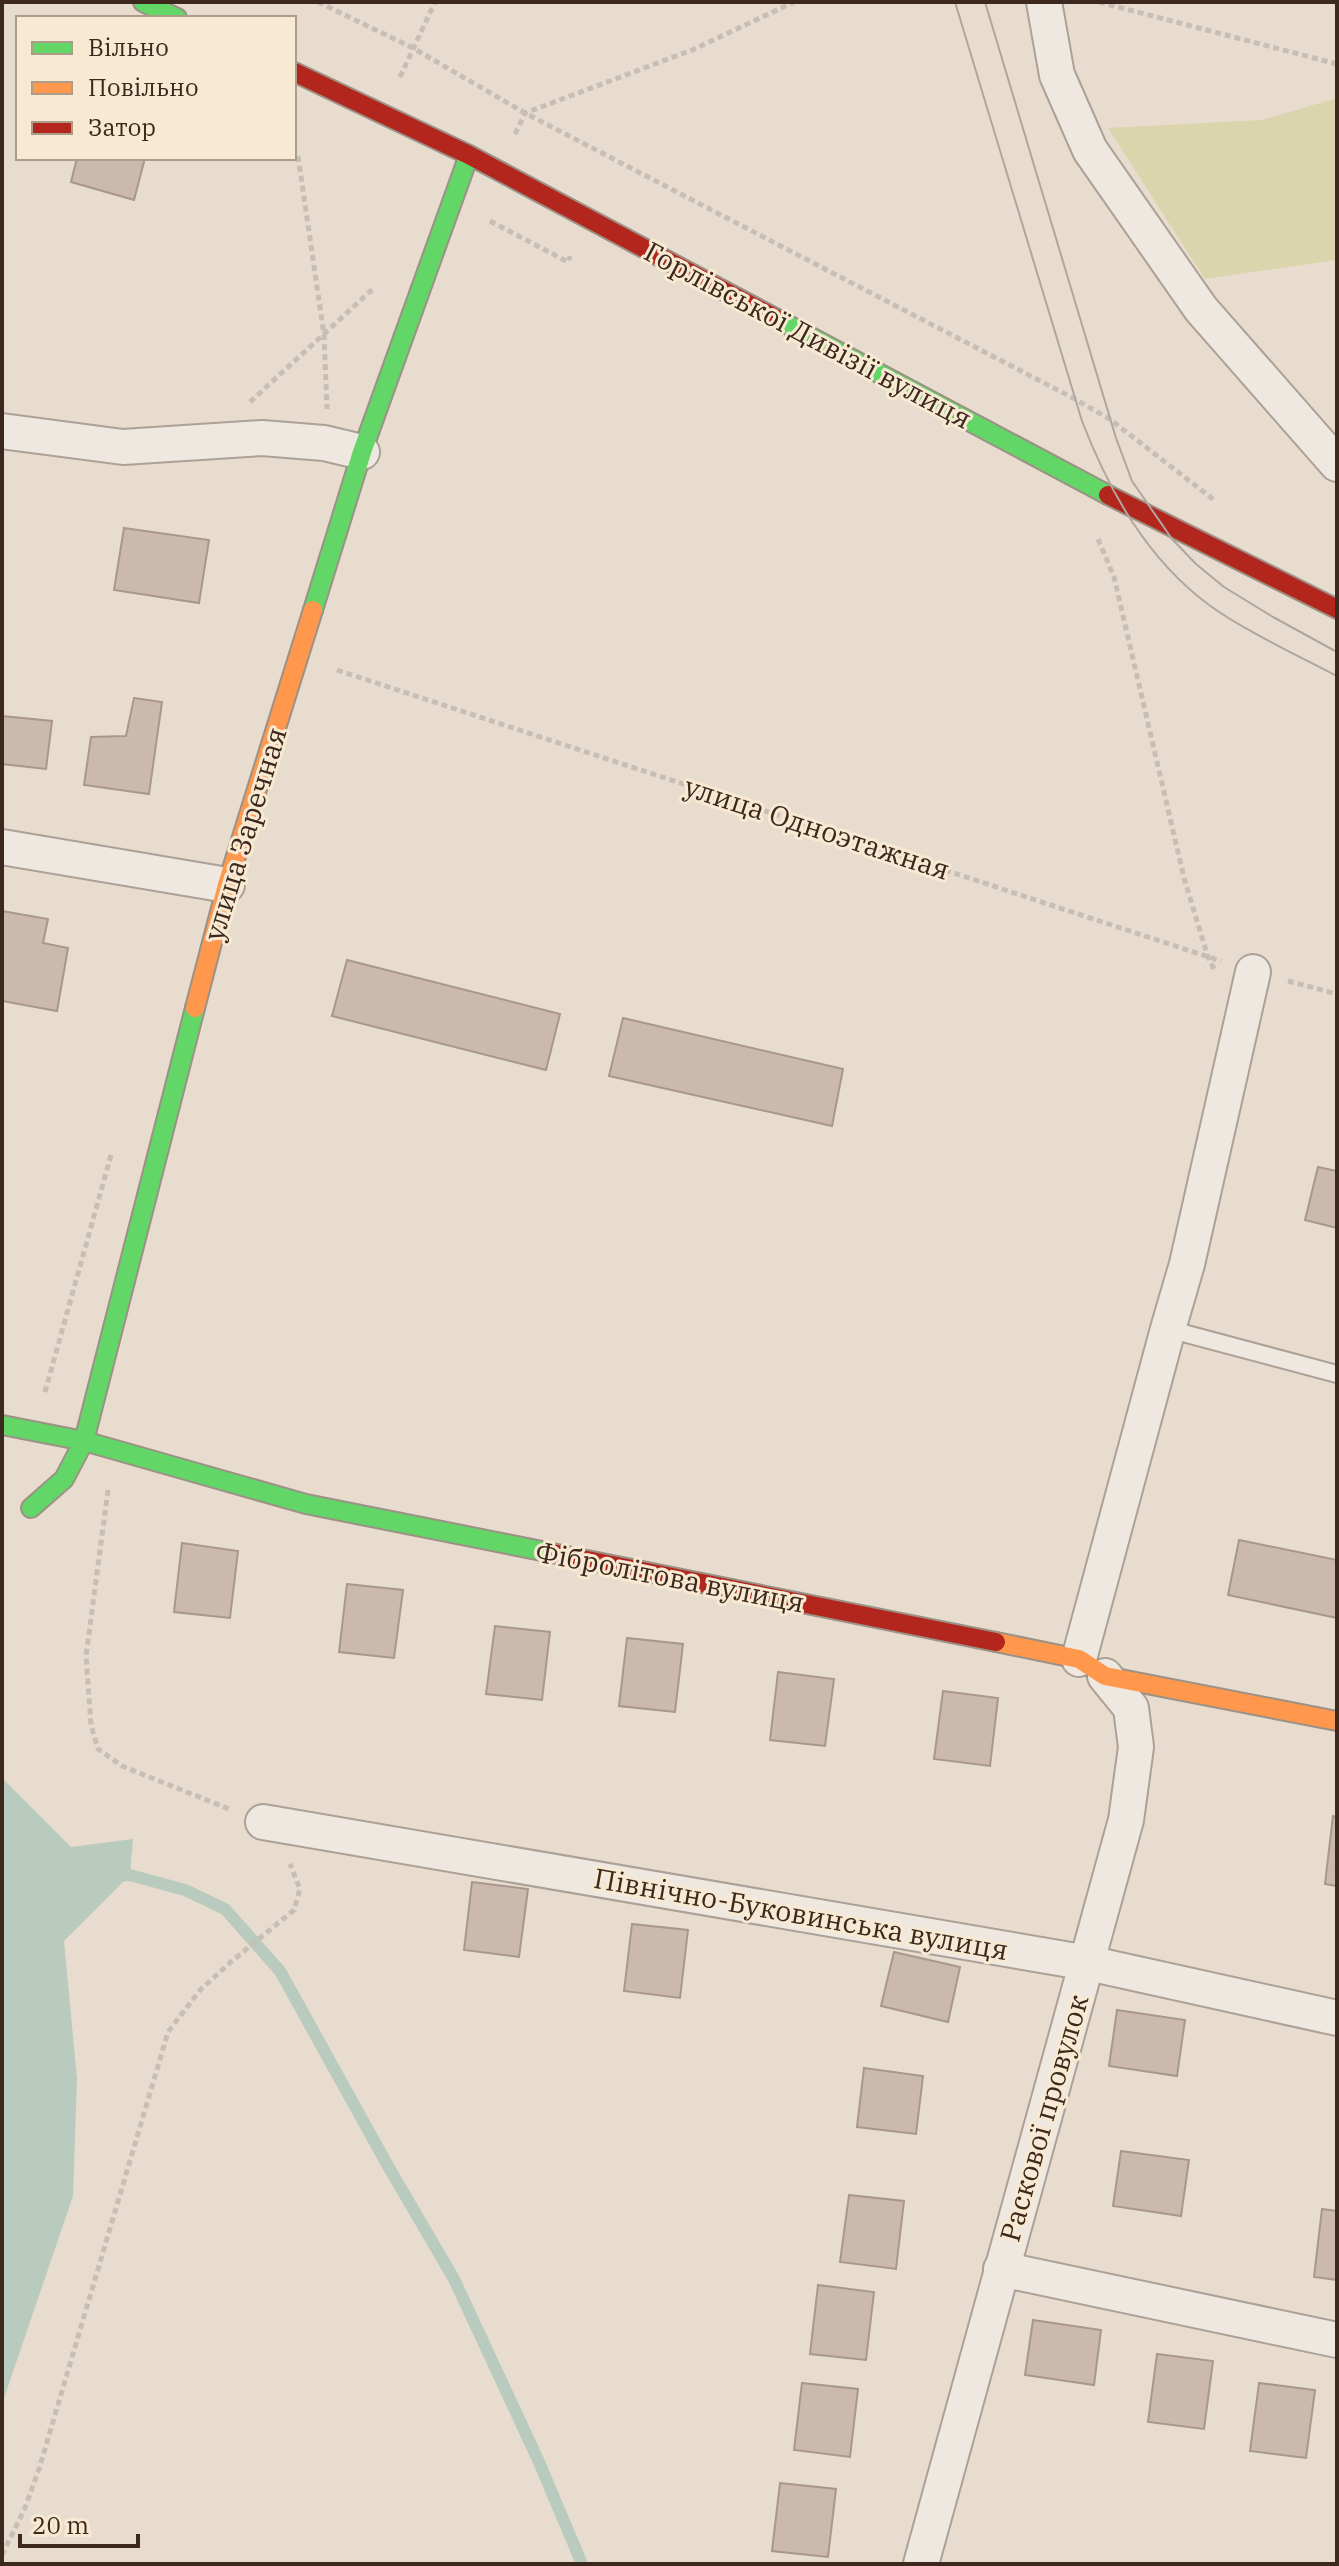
<svg xmlns="http://www.w3.org/2000/svg" width="1339" height="2566" font-family="'IBM Plex Serif',serif">
	<style>
		.green { fill: #dbd5ae }
		.water { fill: #b9cbbe }
		.lines { fill: none; stroke-linecap: round; stroke-linejoin: round }
		.stream { stroke: #b9cbbe; stroke-width: 12 }
		.building { fill: #cbb9ae; stroke: #a8978c; stroke-width: 2 }
		.lane-casing { stroke: #aca196; stroke-width: 20 }
		.street-casing { stroke: #aca196; stroke-width: 38 }
		.fast-casing { stroke: #9c9186; stroke-width: 22 }
		.slow-casing { stroke: #9c9186; stroke-width: 22 }
		.jam-casing { stroke: #9c9186; stroke-width: 22 }
		.path { stroke: #c7beb6; stroke-width: 5; stroke-dasharray: 6 4; stroke-linecap: butt }
		.lane { stroke: #eee8e0; stroke-width: 16 }
		.street { stroke: #eee8e0; stroke-width: 34 }
		.fast { stroke: #63d668; stroke-width: 18 }
		.slow { stroke: #ff974d; stroke-width: 18 }
		.jam { stroke: #b3261e; stroke-width: 18 }
		.tram { stroke: #aea7a0; stroke-width: 2 }
		.labels { text-anchor: middle; stroke-width: 6; stroke-linejoin: round; paint-order: stroke }
		.street-label { font-size: 28px; fill: #3c281d; stroke: #f8e9d3 }
	</style>
	<rect width="100%" height="100%" fill="#e7dccd"/>
	<path class="green" d="M1337 98V260L1205 279 1108 128 1262 120Z"/>
	<path class="water" d="M2 1778 71 1847 133 1839 130 1875 64 1941 77 2079 73 2196 2 2404Z"/>
	<g class="lines">
		<path class="stream" d="M116 1876 130 1875 185 1890 225 1909 280 1971 388 2166 454 2279 539 2462 582 2564"/>
	</g>
	<g class="building">
		<path d="M77 158H145L134 200 71 182Z"/>
		<path d="M124 528 209 540 199 603 114 590Z"/>
		<path d="M134 698 162 702 149 794 84 785 91 737 126 736Z"/>
		<path d="M2 716 52 721 46 769 2 764Z"/>
		<path d="M2 911 48 919 43 943 68 948 57 1011 2 1001Z"/>
		<path d="M347 960 560 1014 546 1070 332 1016Z"/>
		<path d="M623 1018 843 1069 832 1126 609 1076Z"/>
		<path d="M1318 1167 1337 1171V1228L1305 1220Z"/>
		<path d="M1239 1540 1337 1560V1618L1228 1595Z"/>
		<path d="M182 1543 238 1551 230 1618 174 1612Z"/>
		<path d="M347 1584 403 1590 394 1658 339 1652Z"/>
		<path d="M495 1626 550 1632 542 1700 486 1694Z"/>
		<path d="M627 1638 683 1644 675 1712 619 1706Z"/>
		<path d="M778 1672 834 1679 825 1746 770 1740Z"/>
		<path d="M943 1691 998 1698 990 1766 934 1759Z"/>
		<path d="M1333 1816 1337 1817V1886L1325 1884Z"/>
		<path d="M472 1882 528 1889 519 1957 464 1950Z"/>
		<path d="M632 1924 688 1930 680 1998 624 1991Z"/>
		<path d="M894 1952 960 1967 948 2022 881 2006Z"/>
		<path d="M1117 2010 1185 2020 1177 2076 1109 2066Z"/>
		<path d="M864 2068 923 2076 916 2134 857 2127Z"/>
		<path d="M1121 2151 1189 2160 1181 2216 1113 2206Z"/>
		<path d="M849 2195 904 2201 896 2269 840 2262Z"/>
		<path d="M1322 2209 1337 2211V2280L1314 2277Z"/>
		<path d="M818 2285 874 2292 866 2360 810 2354Z"/>
		<path d="M1033 2320 1101 2330 1094 2385 1025 2375Z"/>
		<path d="M1157 2354 1213 2361 1204 2429 1148 2422Z"/>
		<path d="M802 2383 858 2389 850 2457 794 2450Z"/>
		<path d="M1259 2383 1315 2390 1306 2458 1250 2451Z"/>
		<path d="M780 2483 836 2489 828 2557 772 2551Z"/>
	</g>
	<g class="lines">
		<g class="lane-casing">
			<path id="lane" d="M1168 1329 1337 1374"/>
		</g>
		<g class="street-casing">
			<g id="street">
				<path d="M1044 2 1057 75 1090 150 1201 309 1337 464"/>
				<path d="M2 431 123 447 262 438 324 443 362 452"/>
				<path d="M2 847 227 885"/>
				<path d="M1079 1659 1168 1329 1187 1264 1253 972"/>
				<path d="M263 1822 1088 1963 1337 2018"/>
				<path d="M1001 2269 1337 2340"/>
				<path d="M921 2564 1126 1820 1136 1747 1131 1708 1105 1676"/>
			</g>
		</g>
		<g class="fast-casing">
			<g id="fast">
				<path d="M143 2 177 18"/>
				<path d="M777 319 1108 495"/>
				<path d="M313 610 362 452 469 155"/>
				<path d="M2 1425 84 1441 306 1504 552 1553"/>
				<path d="M31 1508 64 1479 84 1441 195 1008"/>
			</g>
		</g>
		<g class="slow-casing">
			<g id="slow">
				<path d="M195 1008 227 885 313 610"/>
				<path d="M996 1642 1079 1659 1105 1676 1337 1721"/>
			</g>
		</g>
		<g class="jam-casing">
			<g id="jam">
				<path d="M294 72 469 155 777 319"/>
				<path d="M1108 495 1337 609"/>
				<path d="M552 1553 996 1642"/>
			</g>
		</g>
		<g class="path">
			<path d="M318 2 413 48 525 113 1075 399 1111 420 1214 500"/>
			<path d="M1099 2 1337 64"/>
			<path d="M400 77 435 2"/>
			<path d="M515 134 525 113 692 50 794 2"/>
			<path d="M298 156 324 335 327 409"/>
			<path d="M490 221 568 262 570 256"/>
			<path d="M250 402 375 287"/>
			<path d="M1098 539 1114 577 1184 878 1208 957 1214 969"/>
			<path d="M337 670 1221 961"/>
			<path d="M1288 981 1337 994"/>
			<path d="M45 1392 111 1155"/>
			<path d="M108 1490 86 1656 91 1725 98 1749 122 1766 229 1809"/>
			<path d="M2 2555 25 2508 39 2469 168 2032 200 1990 232 1961 294 1910 300 1889 290 1864"/>
		</g>
		<use href="#lane" class="lane"/>
		<use href="#street" class="street"/>
		<use href="#fast" class="fast"/>
		<use href="#slow" class="slow"/>
		<use href="#jam" class="jam"/>
		<g class="tram">
			<path d="M955 2 1082 421C1109 491 1147 559 1209 605 1245 631 1297 655 1337 676"/>
			<path d="M985 2 1116 438 1132 481 1172 539 1196 564 1224 587 1273 617 1337 652"/>
		</g>
	</g>
	<g class="labels">
		<g class="street-label">
			<text transform="translate(808 335) rotate(28)" y="10">Горлівської Дивізії вулиця</text>
			<text transform="translate(817 828) rotate(18)" y="10">улица Одноэтажная</text>
			<text transform="translate(245 834) rotate(-73)" y="10">улица Заречная</text>
			<text transform="translate(670 1577) rotate(11)" y="10">Фібролітова вулиця</text>
			<text transform="translate(801 1914) rotate(10)" y="10">Північно-Буковинська вулиця</text>
			<text transform="translate(1044 2118) rotate(-74)" y="10">Раскової провулок</text>
		</g>
	</g>
	<rect width="1339" height="2566" fill="none" stroke="#3c281d" stroke-width="8"/>
	<rect x="16" y="16" width="280" height="144" fill="#f8e9d3" stroke="#ad9c8a" stroke-width="2"/>
	<rect x="32" y="42" width="40" height="12" fill="#63d668" stroke="#ad9c8a" stroke-width="2"/>
	<text x="88" y="56" font-size="24" fill="#3c281d">Вільно</text>
	<rect x="32" y="82" width="40" height="12" fill="#ff974d" stroke="#ad9c8a" stroke-width="2"/>
	<text x="88" y="96" font-size="24" fill="#3c281d">Повільно</text>
	<rect x="32" y="122" width="40" height="12" fill="#b3261e" stroke="#ad9c8a" stroke-width="2"/>
	<text x="88" y="136" font-size="24" fill="#3c281d">Затор</text>
	<path d="M20 2534v12h118v-12" fill="none" stroke="#3c281d" stroke-width="4"/>
	<text x="32" y="2534" font-size="24" fill="#3c281d" stroke="#f8e9d3" stroke-width="6" paint-order="stroke">20 m</text>
</svg>
